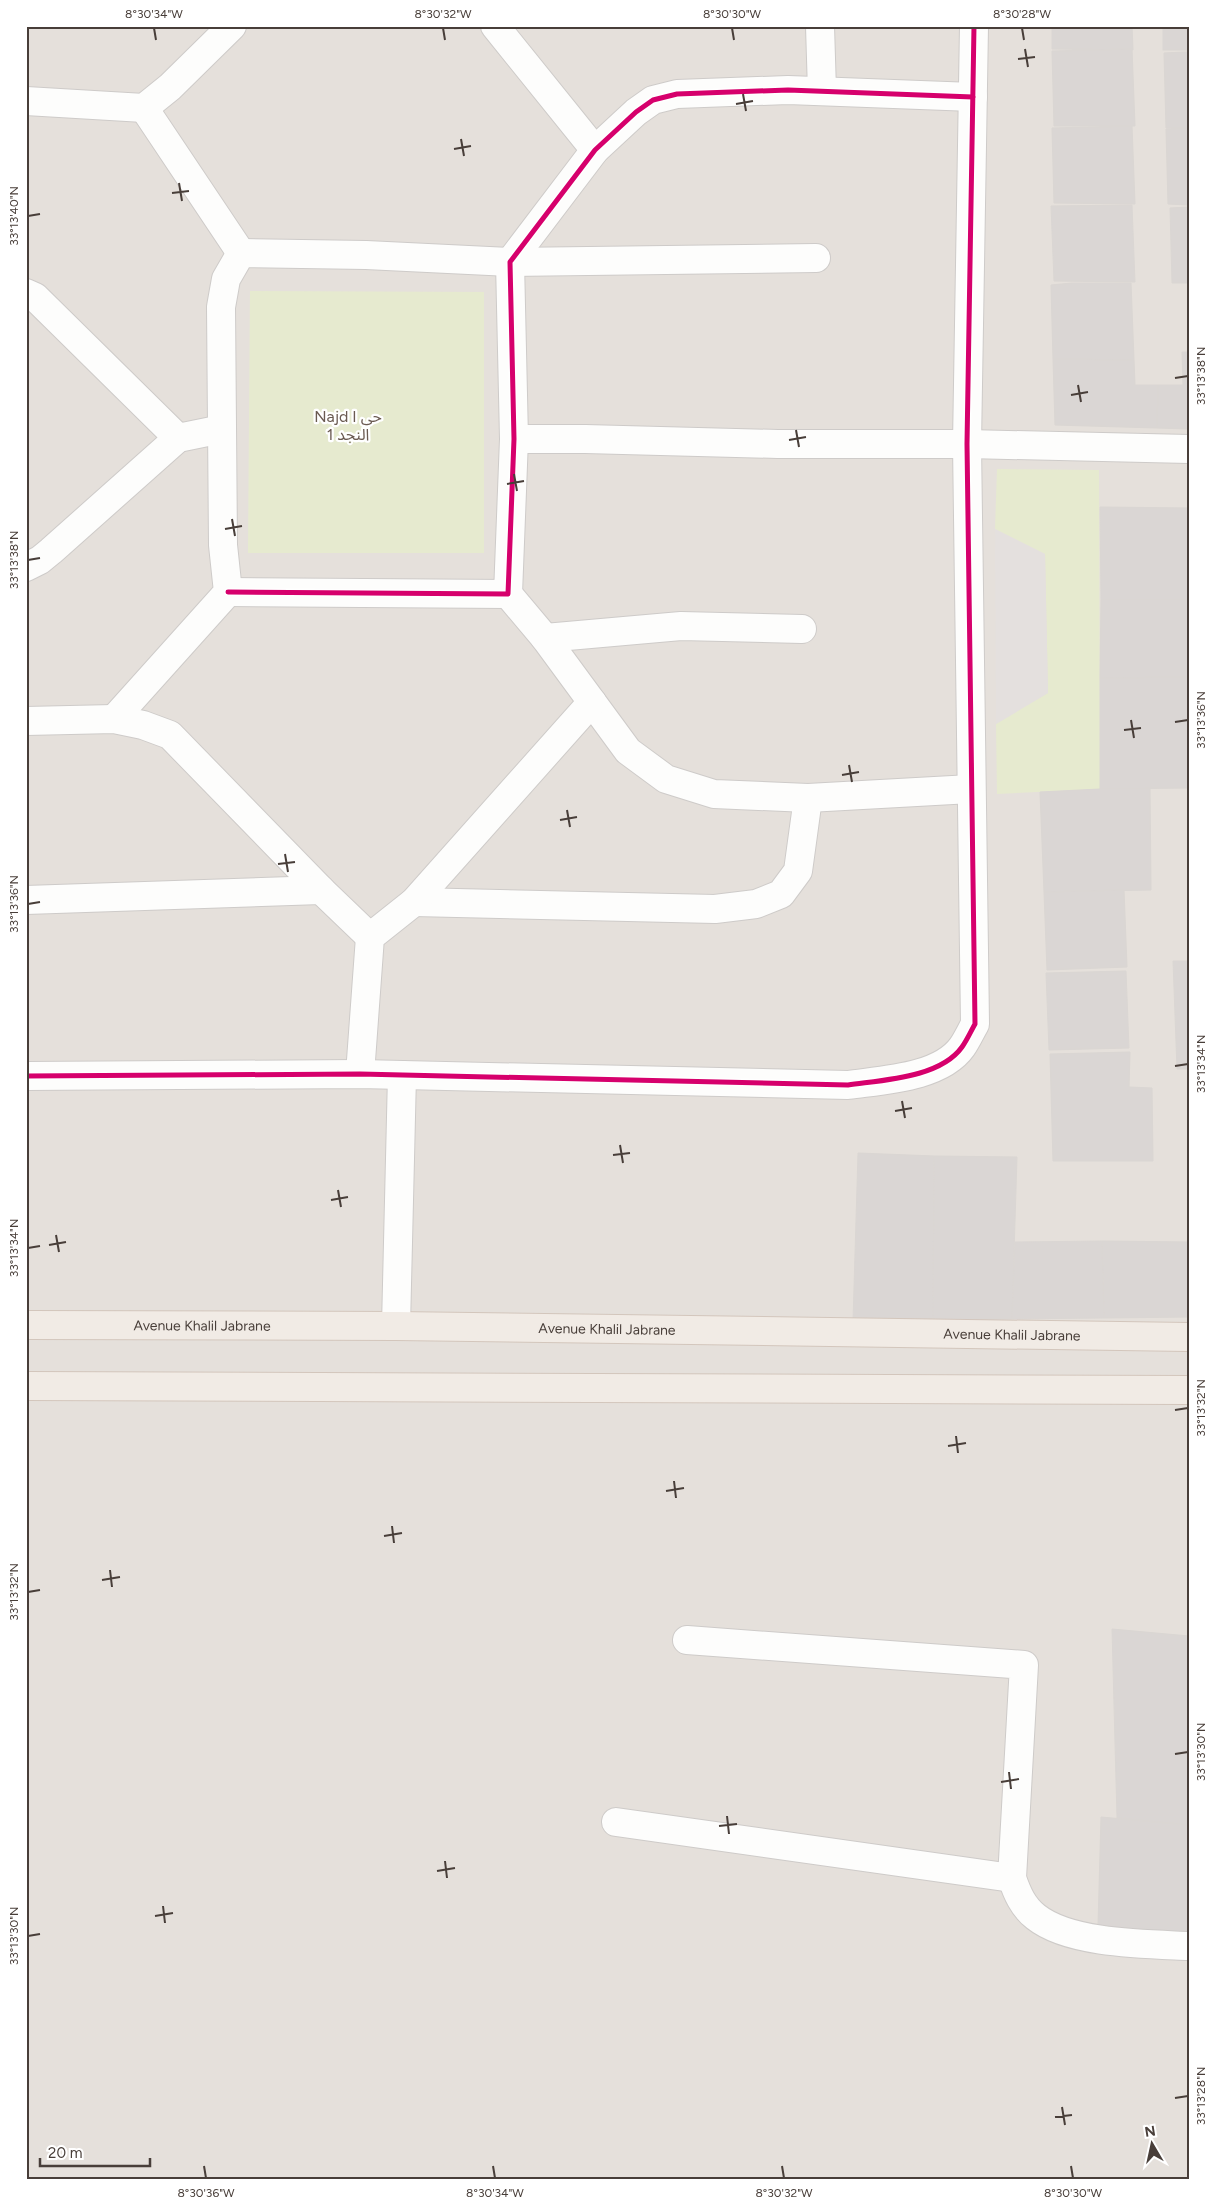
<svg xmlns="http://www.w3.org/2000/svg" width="1215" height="2206" font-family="Figtree,'Noto Sans Arabic',sans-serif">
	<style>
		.residential { fill: #e5e0db }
		.green { fill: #e6eacf }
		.parking { fill: #e4e0de }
		.building { fill: #dad6d4; stroke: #dad6d3 }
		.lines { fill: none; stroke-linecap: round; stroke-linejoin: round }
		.street-casing { stroke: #cecbc9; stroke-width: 30 }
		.primary-casing { stroke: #d3c6bc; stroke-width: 30 }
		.street { stroke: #fdfdfc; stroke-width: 28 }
		.primary { stroke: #f1ebe5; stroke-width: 28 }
		.cycleway-casing { stroke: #fff; stroke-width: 8 }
		.cycleway { stroke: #d6006c; stroke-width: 5 }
		.ticks { fill: none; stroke: #483e39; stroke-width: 2 }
		.labels { text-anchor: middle; stroke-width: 4.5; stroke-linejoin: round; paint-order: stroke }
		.street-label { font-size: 14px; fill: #483e39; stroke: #fff }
		.quarter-label { font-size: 16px; fill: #6a5a51; stroke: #fff }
		.neatline { fill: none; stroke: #483e39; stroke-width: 2 }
		.ticks-label { font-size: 12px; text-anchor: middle; fill: #483e39 }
	</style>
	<rect width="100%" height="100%" fill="#f2efed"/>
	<rect class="residential" x="26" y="26" width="1163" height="2154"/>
	<g class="green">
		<path d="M250 291 484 292V553H248Z"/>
		<path d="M997 469 1099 470 1100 789 997 794 996 724 1048 693 1045 554 995 529Z"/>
	</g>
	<path class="parking" d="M995 529 1045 554 1048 693 996 724Z"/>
	<g class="building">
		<path d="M1052 26H1132L1133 50 1052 49Z"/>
		<rect x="1163" y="26" width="26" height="24"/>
		<path d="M1132 49 1135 126H1054L1052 51Z"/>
		<path d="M1185 52H1189V128H1166L1164 53Z"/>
		<path d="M1132 126 1135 204 1054 203 1052 128Z"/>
		<path d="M1186 128H1189V205L1168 204 1166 129Z"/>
		<path d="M1132 205 1135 282 1054 281 1051 206Z"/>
		<path d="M1189 207V283H1172L1170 208Z"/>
		<path d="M1072 283H1131L1134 360 1053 359 1051 285Z"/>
		<path d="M1182 352H1189V429L1157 428 1158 385H1183Z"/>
		<path d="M1053 359 1134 360 1135 385H1158L1157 428 1055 425Z"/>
		<path d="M1100 507 1189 508V600H1101Z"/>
		<path d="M1101 600H1189V677L1100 678Z"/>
		<path d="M1189 677V788L1100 789V678Z"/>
		<path d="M1100 789H1150L1151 890 1044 892 1040 792Z"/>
		<path d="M1124 890 1127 967 1047 970 1044 892Z"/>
		<path d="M1173 961H1189V1069H1177Z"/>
		<path d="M1126 971 1129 1048 1049 1050 1046 973Z"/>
		<path d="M1130 1052 1129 1087 1152 1088 1153 1161H1053L1050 1054Z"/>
		<path d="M858 1153 934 1156 933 1320 853 1321Z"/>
		<path d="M934 1156 1017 1157 1012 1319 933 1320Z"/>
		<path d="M1102 1241 1189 1242V1317L1104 1318Z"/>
		<path d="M1102 1241 1104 1318 1012 1319 1015 1242Z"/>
		<path d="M1112 1629 1189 1636V1825L1117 1818Z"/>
		<path d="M1101 1817 1189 1825V1938L1098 1926Z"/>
	</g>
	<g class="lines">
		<g class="street-casing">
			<g id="street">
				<path d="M495 26 595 150"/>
				<path d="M820 26 822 91"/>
				<path d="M26 101 144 108 170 87 232 26"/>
				<path d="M144 108 241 253"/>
				<path d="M26 293 35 297 178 438 51 551 40 560 26 567"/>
				<path d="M178 438 222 429"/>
				<path d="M514 439H585L778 444H967L1189 449"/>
				<path d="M228 592 508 594 514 439 510 262 595 150 636 112 653 100 677 94 788 90 973 97"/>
				<path d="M508 594 545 638 628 751 666 779 714 794 808 798 971 789"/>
				<path d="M545 638 681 626 802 629"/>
				<path d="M114 719 228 592 223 545 221 307 226 279 241 253 366 255 510 262 816 258"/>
				<path d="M26 721 114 719 143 725 170 735 321 890 370 937"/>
				<path d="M26 900 321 890"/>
				<path d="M414 902 715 909 756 904 781 894 798 871 808 798"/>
				<path d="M360 1074 370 937 414 902 592 702"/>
				<path d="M26 1076 360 1074 848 1085C882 1080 940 1078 962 1047 967 1040 971 1031 975 1024L967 444 974 26"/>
				<path d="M396 1326 402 1075"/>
				<path d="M687 1640 1024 1665 1012 1878C1017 1893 1023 1907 1036 1917 1070 1944 1146 1944 1189 1946"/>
				<path d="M616 1822 1012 1878"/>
			</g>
		</g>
		<g class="primary-casing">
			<g id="primary">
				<path id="s1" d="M26 1325 396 1326 1189 1337"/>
				<path d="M26 1386 1189 1390"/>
			</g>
		</g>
		<use href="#street" class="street"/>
		<use href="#primary" class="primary"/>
		<g class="cycleway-casing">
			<g id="cycleway">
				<path d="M228 592 508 594 514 439 510 262 595 150 636 112 653 100 677 94 788 90 973 97"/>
				<path d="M26 1076 360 1074 848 1085C882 1080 940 1078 962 1047 967 1040 971 1031 975 1024L967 444 974 26"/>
			</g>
		</g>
		<use href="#cycleway" class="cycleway"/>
	</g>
	<path class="ticks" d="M154 28 156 40M443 28 445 40M732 28 734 40M1022 28 1024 40M1025 49 1028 67M1018 59 1035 57M743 94 746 111M736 104 753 101M461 139 464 156M454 149 471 146M179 183 182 201M172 193 189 191M28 216 40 214M1175 378 1188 376M1078 385 1081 402M1071 395 1088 392M796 430 799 447M789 440 806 437M514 474 517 491M507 484 524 481M232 519 235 536M225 529 242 526M28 560 40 558M1131 720 1134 738M1175 722 1188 720M1124 730 1141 728M849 765 852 782M842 775 859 772M567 810 570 827M560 820 577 817M285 854 288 872M278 864 295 862M28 904 40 902M1175 1066 1188 1064M902 1101 905 1118M895 1111 912 1108M620 1145 623 1163M613 1155 630 1153M338 1190 341 1207M331 1200 348 1197M56 1235 59 1252M49 1245 66 1242M28 1248 40 1246M1175 1410 1188 1408M956 1436 958 1453M948 1446 966 1443M674 1481 676 1498M666 1491 684 1488M392 1526 394 1543M384 1536 402 1533M110 1570 112 1587M102 1580 120 1577M28 1592 40 1590M1175 1754 1188 1752M1009 1772 1011 1789M1001 1782 1019 1779M727 1816 729 1834M719 1826 737 1824M445 1861 447 1878M437 1871 455 1868M163 1906 165 1923M155 1916 173 1913M28 1936 40 1934M1175 2098 1188 2096M1062 2107 1065 2125M1055 2117 1072 2115M204 2166 206 2178M493 2166 495 2178M782 2166 784 2178M1071 2166 1073 2178"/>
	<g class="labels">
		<g class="street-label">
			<text dy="5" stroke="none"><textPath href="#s1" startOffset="176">Avenue Khalil Jabrane</textPath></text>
			<text dy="5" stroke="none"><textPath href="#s1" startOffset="581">Avenue Khalil Jabrane</textPath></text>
			<text dy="5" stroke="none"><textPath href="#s1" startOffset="986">Avenue Khalil Jabrane</textPath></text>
		</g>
		<g class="quarter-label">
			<text x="348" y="422">Najd I حي<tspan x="348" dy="18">النجد 1</tspan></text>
		</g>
	</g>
	<rect width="1215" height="2206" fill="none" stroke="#ffffff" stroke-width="55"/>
	<g transform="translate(1152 2144) rotate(351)" stroke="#ffffff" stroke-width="4" paint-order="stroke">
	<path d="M0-4L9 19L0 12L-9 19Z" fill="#483e39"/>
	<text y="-8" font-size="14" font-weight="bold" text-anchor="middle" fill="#483e39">N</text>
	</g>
	<path d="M40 2158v8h110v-8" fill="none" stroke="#483e39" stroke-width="2.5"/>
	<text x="48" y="2158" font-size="15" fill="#483e39" stroke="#ffffff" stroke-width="4" paint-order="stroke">20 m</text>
	<rect x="28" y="28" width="1160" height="2150" class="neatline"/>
	<g class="ticks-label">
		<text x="154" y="18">8°30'34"W</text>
		<text x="443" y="18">8°30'32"W</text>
		<text x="732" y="18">8°30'30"W</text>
		<text x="1022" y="18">8°30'28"W</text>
		<text transform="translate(14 216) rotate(-90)" y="4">33°13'40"N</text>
		<text transform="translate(1201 376) rotate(-90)" y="4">33°13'38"N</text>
		<text transform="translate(14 560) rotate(-90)" y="4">33°13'38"N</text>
		<text transform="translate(1201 720) rotate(-90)" y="4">33°13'36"N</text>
		<text transform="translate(14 904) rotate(-90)" y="4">33°13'36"N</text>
		<text transform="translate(1201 1064) rotate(-90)" y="4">33°13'34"N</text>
		<text transform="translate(14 1248) rotate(-90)" y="4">33°13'34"N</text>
		<text transform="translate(1201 1408) rotate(-90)" y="4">33°13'32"N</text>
		<text transform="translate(14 1592) rotate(-90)" y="4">33°13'32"N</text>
		<text transform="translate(1201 1752) rotate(-90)" y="4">33°13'30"N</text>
		<text transform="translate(14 1936) rotate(-90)" y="4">33°13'30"N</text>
		<text transform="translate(1201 2096) rotate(-90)" y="4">33°13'28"N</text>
		<text x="206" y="2197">8°30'36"W</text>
		<text x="495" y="2197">8°30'34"W</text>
		<text x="784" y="2197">8°30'32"W</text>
		<text x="1073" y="2197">8°30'30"W</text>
	</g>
</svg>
